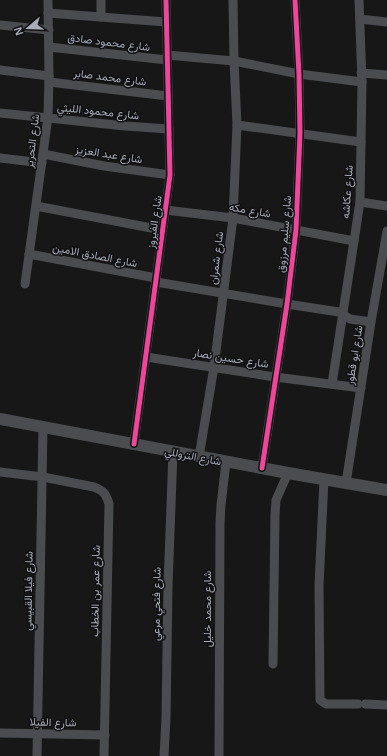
<svg xmlns="http://www.w3.org/2000/svg" width="387" height="756" font-family="Arial,Vazirmatn,sans-serif">
	<style>
		.lines { fill: none; stroke-linecap: round; stroke-linejoin: round }
		.minor { stroke: #4b4c50; stroke-width: 9 }
		.tertiary { stroke: #4b4c50; stroke-width: 12 }
		.cycleway-casing { stroke: #111113; stroke-width: 8 }
		.cycleway { stroke: #ed469a; stroke-width: 5 }
		.labels { text-anchor: middle; stroke-width: 3; stroke-linejoin: round; paint-order: stroke }
		.street-label { font-size: 11px; fill: #a8adb8; stroke: #111113 }
	</style>
	<rect width="100%" height="100%" fill="#171717"/>
	<g class="lines">
		<g class="minor">
			<path d="M48 13 166 22"/>
			<path d="M101 17V0"/>
			<path d="M360 19 387 22"/>
			<path d="M0 25 49 30"/>
			<path d="M49 47 167 60"/>
			<path d="M167 55 234 61 299 74 362 82"/>
			<path d="M0 70 49 76"/>
			<path d="M361 73 387 75"/>
			<path d="M49 82 168 96"/>
			<path d="M0 113 125 126 169 129"/>
			<path d="M237 125 361 142"/>
			<path d="M43 154 104 166 170 175"/>
			<path d="M0 158 42 163"/>
			<path d="M360 202 387 206"/>
			<path d="M36 206 162 230"/>
			<path d="M165 210 233 218 354 241"/>
			<path d="M29 254 156 278"/>
			<path d="M156 282 287 304 339 312 350 319 371 322"/>
			<path d="M25 284 48 117 49 76 48 0"/>
			<path d="M146 357 275 377 361 388"/>
			<path d="M332 384 360 202 362 82 359 0"/>
			<path d="M134 444 170 175 166 0"/>
			<path d="M199 457 214 367 233 218 237 125 234 61 233 0"/>
			<path d="M262 468 287 304 296 230 300 133 299 74 295 0"/>
			<path d="M0 472 43 477 94 487C104 491 106 494 109 504L104 756"/>
			<path d="M324 479 319 586 320 700 326 704H358"/>
			<path d="M346 483 371 322 387 231"/>
			<path d="M273 664 275 515 276 500 288 473"/>
			<path d="M365 704 387 705"/>
			<path d="M0 733 105 735"/>
			<path d="M37 756 43 427"/>
			<path d="M164 756 166 718 168 586 173 452"/>
			<path d="M219 756 220 523 221 505 226 462"/>
		</g>
		<path class="tertiary" d="M0 419 288 473 387 490"/>
		<g class="cycleway-casing">
			<g id="cycleway">
				<path d="M134 444 170 175 166 0"/>
				<path d="M262 468 287 304 296 230 300 133 299 74 295 0"/>
			</g>
		</g>
		<use href="#cycleway" class="cycleway"/>
	</g>
	<g class="labels">
		<g class="street-label">
			<text transform="translate(109 42) rotate(7)" y="4">شارع محمود صادق</text>
			<text transform="translate(110 77) rotate(7)" y="4">شارع محمد صابر</text>
			<text transform="translate(98 111) rotate(6)" y="4">شارع محمود الليثي</text>
			<text transform="translate(32 141) rotate(-83)" y="4">شارع التحرير</text>
			<text transform="translate(109 154) rotate(9)" y="4">شارع عبد العزيز</text>
			<text transform="translate(347 192) rotate(-86)" y="4">شارع عكاشه</text>
			<text transform="translate(250 210) rotate(10)" y="4">شارع مكه</text>
			<text transform="translate(154 222) rotate(-82)" y="4">شارع الفيروز</text>
			<text transform="translate(284 234) rotate(-85)" y="4">شارع سليم مرزوق</text>
			<text transform="translate(95 255) rotate(11)" y="4">شارع الصادق الامين</text>
			<text transform="translate(216 258) rotate(-83)" y="4">شارع شمران</text>
			<text transform="translate(354 355) rotate(-81)" y="4">شارع ابو قطور</text>
			<text transform="translate(231 358) rotate(9)" y="4">شارع حسين نصار</text>
			<text transform="translate(193 456) rotate(11)" y="4">شارع التروللي</text>
			<text transform="translate(28 591) rotate(-89)" y="4">شارع فيلا القبيسي</text>
			<text transform="translate(95 591) rotate(-89)" y="4">شارع عمر بن الخطاب</text>
			<text transform="translate(156 604) rotate(-89)" y="4">شارع فتحي مرعي</text>
			<text transform="translate(207 609) rotate(-90)" y="4">شارع محمد خليل</text>
			<text transform="translate(53 722) rotate(1)" y="4">شارع الفيلا</text>
		</g>
	</g>
	<g transform="translate(28 28) rotate(251)" stroke="#111113" stroke-width="3" paint-order="stroke">
	<path d="M0-3L7 15L0 10L-7 15Z" fill="#a8adb8"/>
	<text y="-6" font-size="11" font-weight="bold" text-anchor="middle" fill="#a8adb8">N</text>
	</g>
</svg>
